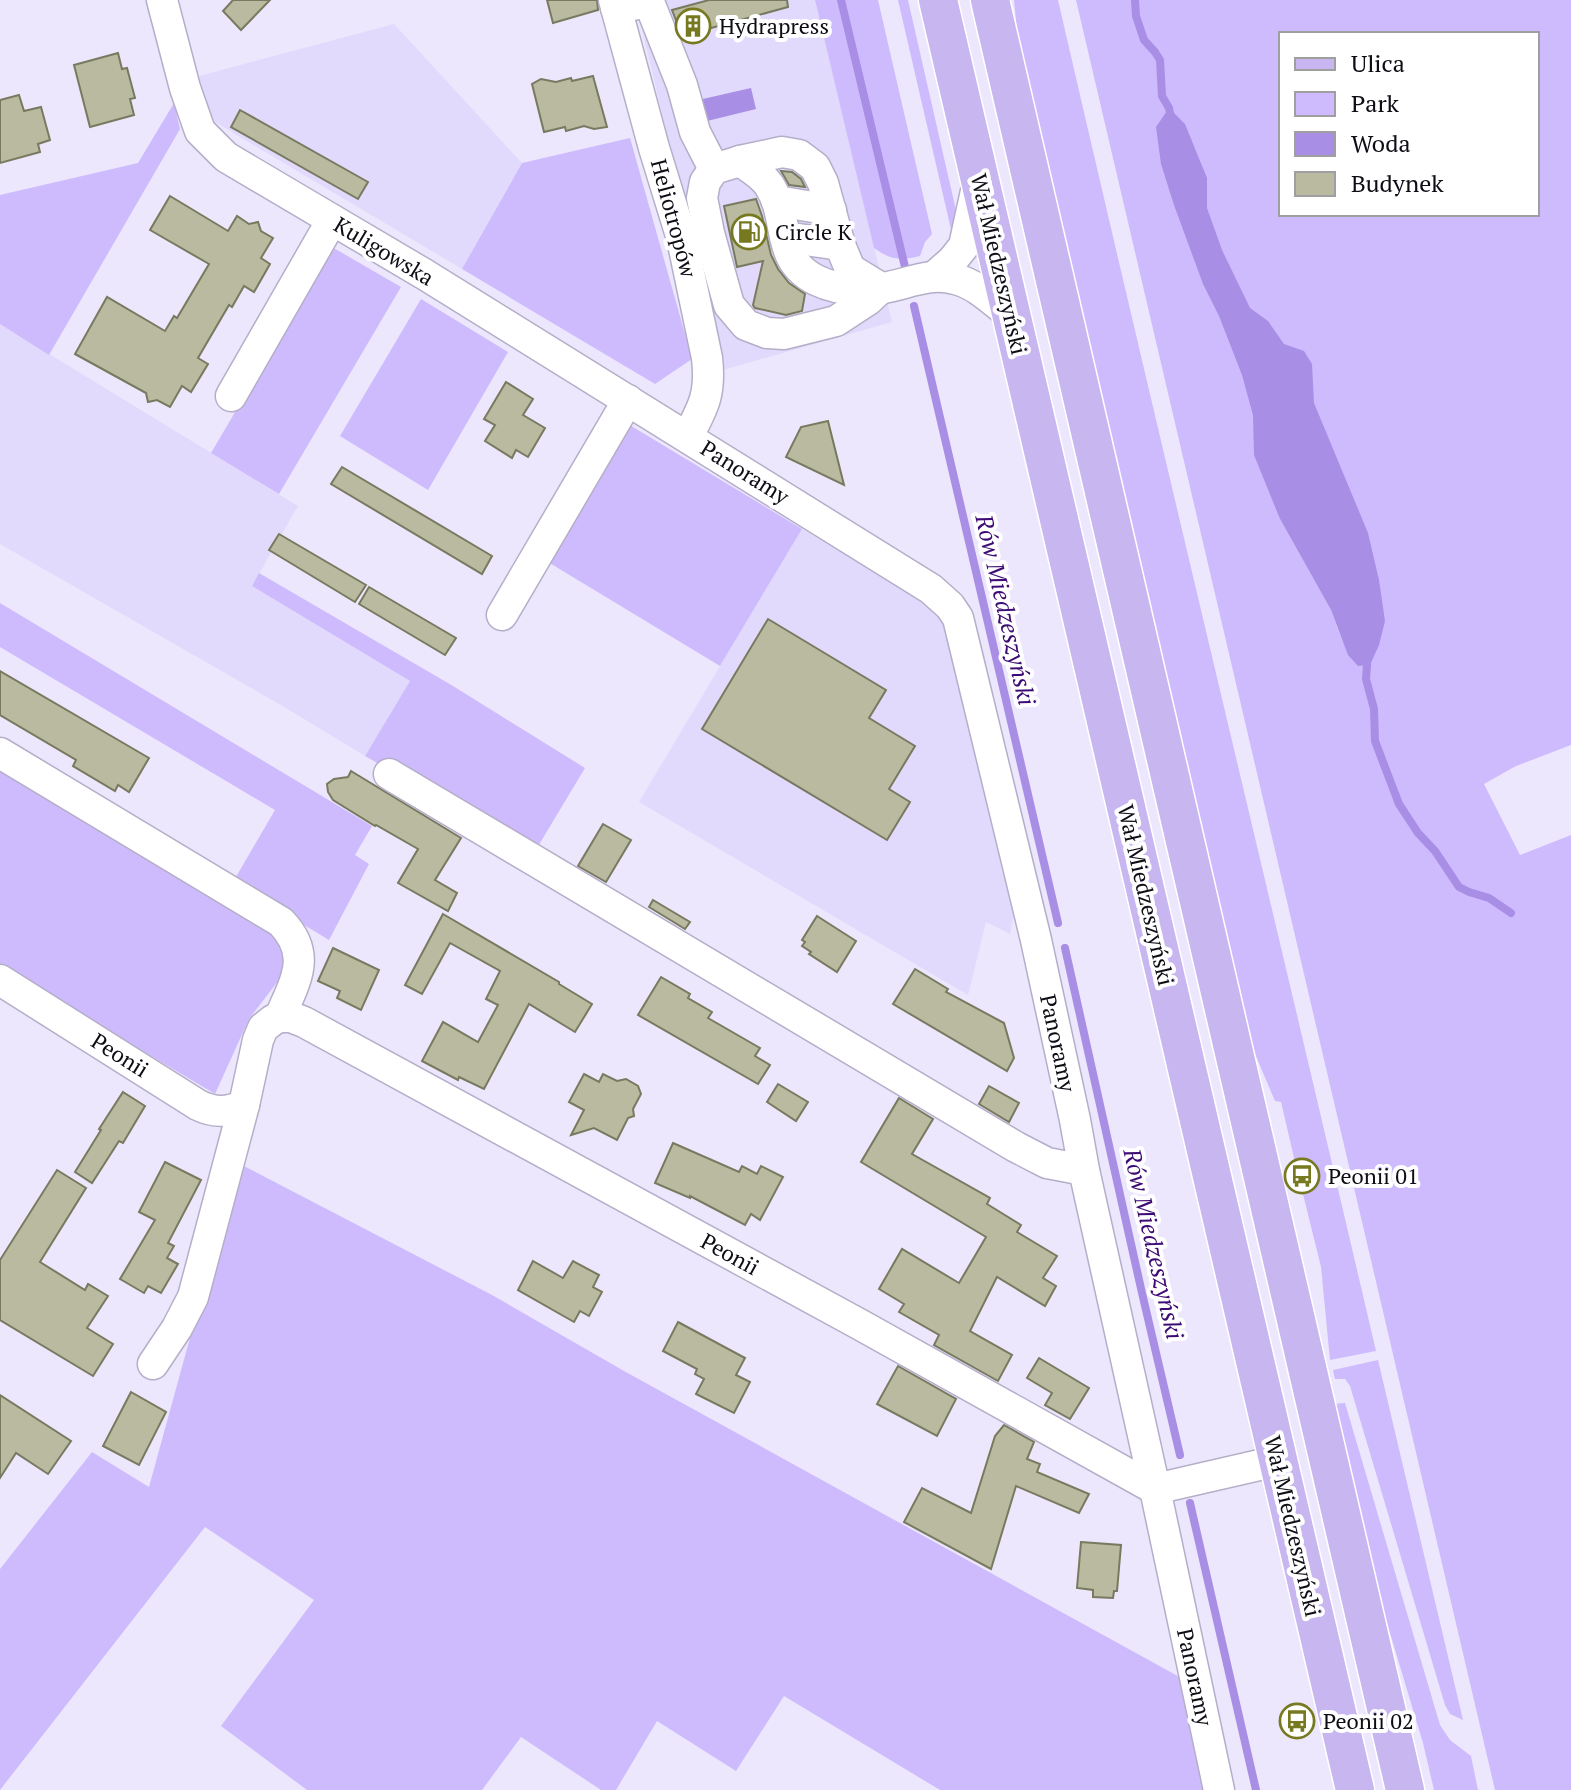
<svg xmlns="http://www.w3.org/2000/svg" width="1571" height="1790" font-family="'PT Serif',serif">
	<style>
		.built { fill: #e2dafc }
		.green { fill: #cebbfe; fill-rule: evenodd }
		.water { fill: #a88ee4 }
		.lines { fill: none; stroke-linecap: round; stroke-linejoin: round }
		.stream { stroke: #a88ee4; stroke-width: 8 }
		.building { fill: #b9ba9f; stroke: #787a60; stroke-width: 2 }
		.minor-casing { stroke: #b5aec8; stroke-width: 33 }
		.major-casing { stroke: #fff; stroke-width: 41 }
		.minor { stroke: #fff; stroke-width: 30 }
		.major { stroke: #c8b6f1; stroke-width: 38 }
		.labels { text-anchor: middle; stroke-width: 8; stroke-linejoin: round; paint-order: stroke }
		.poi-label { font-size: 22px; fill: #0e0c14; stroke: #fff; text-anchor: start }
		.street-label { font-size: 22px; fill: #0e0c14; stroke: #fff }
		.water-label { font-size: 24px; font-style: italic; fill: #3d0b74; stroke: #fff }
	</style>
	<rect width="100%" height="100%" fill="#ece7fd"/>
	<g class="built">
		<path d="M635 0H815L892 322 723 370Z"/>
		<path d="M394 24 522 163 462 269 210 119 199 76Z"/>
		<path d="M0 324 298 506 252 586 410 681 365 756 286 708 0 544Z"/>
		<path d="M802 529 935 608 950 627 1015 907 1010 934 986 922 968 995 639 802Z"/>
	</g>
	<g class="green">
		<path d="M815 0H878L932 234 925 242 920 256C900 261 891 260 874 248Z"/>
		<path d="M898 0H908L955 206 957 218 953 238Z"/>
		<path d="M1014 0H1058C1162 451 1271 901 1376 1351L1330 1360 1321 1267 1302 1190 1309 1188 1302 1161 1295 1162 1281 1102 1275 1101 1250 1042 1019 51Z"/>
		<path d="M1076 0H1571V745L1516 766 1484 784 1520 855 1571 835V1790H1495ZM1281 34H1537V214H1281ZM1248 355 1343 643 1331 610 1280 519Z"/>
		<path d="M174 103 180 129 49 355 0 324V195L138 163Z"/>
		<path d="M630 138 692 359 655 384 462 269 522 163Z"/>
		<path d="M332 247 401 287 279 494 211 453Z"/>
		<path d="M421 299 508 352 428 490 340 436Z"/>
		<path d="M623 421 802 529 720 666 543 559Z"/>
		<path d="M259 573 453 686 585 768 534 853 365 756 410 681 252 586Z"/>
		<path d="M0 603 372 826 355 855 369 864 329 940 233 882 275 810 0 647Z"/>
		<path d="M0 764 280 928 291 964 249 1019 215 1094 0 966Z"/>
		<path d="M238 1163 492 1295 624 1371 1185 1680 1209 1790H940L784 1696 736 1771 657 1721 616 1790H601L521 1737 482 1790H307L221 1726 314 1600 205 1527 0 1790V1569L92 1452 149 1487Z"/>
		<path d="M1378 1360 1463 1720 1450 1714 1445 1705 1350 1386 1345 1379H1335L1333 1370Z"/>
		<path d="M1345 1403 1440 1725 1450 1740 1471 1756 1478 1790H1434L1423 1743 1381 1603 1333 1404Z"/>
	</g>
	<g class="water">
		<path d="M751 88 756 109 699 123 694 101Z"/>
		<path d="M1169 108 1185 124 1207 178V208L1222 250 1250 308 1268 321 1284 344 1304 351 1312 364 1314 403 1368 533 1379 580 1385 621 1379 645 1370 665 1358 666 1348 655 1331 610 1280 519 1254 455 1253 415 1242 375 1219 316 1203 284 1174 205 1161 164 1156 127Z"/>
	</g>
	<g class="lines">
		<g class="stream">
			<path d="M841 0 905 267"/>
			<path d="M1135 0 1136 16 1144 40 1155 52 1160 60 1162 96 1169 108 1171 118"/>
			<path d="M914 306 1058 923"/>
			<path d="M1364 657 1367 665 1366 679 1374 709 1375 741 1399 804 1418 833 1435 851 1459 887 1469 892 1489 898 1511 913"/>
			<path d="M1065 948 1142 1293 1180 1455"/>
			<path d="M1190 1503 1256 1790"/>
		</g>
	</g>
	<g class="building">
		<path d="M233 0H270L241 30 223 11Z"/>
		<path d="M547 0H597L598 10 553 23Z"/>
		<path d="M709 0H787L788 7 682 36 672 10Z"/>
		<path d="M118 53 122 69 127 68 135 98 130 99 134 115 90 127 74 65Z"/>
		<path d="M593 76 607 127 594 129 584 126 566 131 565 127 544 132 532 84 541 79 556 82 571 78 572 81Z"/>
		<path d="M19 95 24 111 41 107 50 140 38 144 40 152 0 163V100Z"/>
		<path d="M240 110 368 182 358 199 231 127Z"/>
		<path d="M781 171 792 172 801 179 805 187 789 185Z"/>
		<path d="M170 196 228 231 237 216 249 224 258 222 261 231 273 238 261 258 270 264 254 292 244 286 232 307 229 305 198 358 208 364 191 392 182 386 170 407 157 400 148 402 146 393 75 354 107 297 165 331 174 316 177 318 209 264 150 230Z"/>
		<path d="M756 199 762 216 771 255 778 269 789 283 805 294 802 311 786 315 755 308 753 305 763 261 737 267 724 206Z"/>
		<path d="M506 382 533 399 523 415 545 428 528 457 516 450 512 458 485 441 495 425 484 419Z"/>
		<path d="M828 421 844 485 786 457 801 427Z"/>
		<path d="M342 467 492 556 482 574 331 484Z"/>
		<path d="M279 534 366 585 355 602 269 550Z"/>
		<path d="M369 587 456 638 445 655 359 604Z"/>
		<path d="M768 619 886 690 869 718 915 746 889 789 910 802 887 840 702 729Z"/>
		<path d="M0 671 149 758 129 792 118 785 115 791 73 766 76 760 0 715Z"/>
		<path d="M351 771 461 838 435 880 457 893 448 911 398 883 418 849 376 825 375 826 333 800 328 792 327 784 334 779 348 777Z"/>
		<path d="M603 824 631 840 606 882 578 866Z"/>
		<path d="M653 900 690 922 685 929 649 907Z"/>
		<path d="M443 914 559 982V984L592 1004 575 1032 529 1004 484 1089 459 1077 458 1080 422 1061 443 1022 478 1042 498 1005 486 999 500 971 450 943 422 994 405 985Z"/>
		<path d="M817 916 856 941 837 972 809 954 811 952 802 946 805 942 802 940Z"/>
		<path d="M333 948 379 970 361 1010 337 998 340 991 318 981Z"/>
		<path d="M915 969 948 989 946 992 1004 1023 1014 1058 1007 1071 893 1004Z"/>
		<path d="M661 977 690 994 688 998 712 1012 708 1018 760 1048 755 1056 770 1065 758 1084 638 1015Z"/>
		<path d="M584 1074 599 1082 603 1074 617 1081 626 1079 638 1086 641 1094 633 1109 634 1116 628 1118 617 1140 594 1128 571 1135 584 1110 569 1102Z"/>
		<path d="M778 1084 808 1102 796 1121 767 1102Z"/>
		<path d="M989 1086 1019 1103 1009 1122 979 1104Z"/>
		<path d="M123 1092 145 1106 123 1143 119 1141 92 1183 75 1172 101 1130 99 1129Z"/>
		<path d="M899 1098 933 1119 912 1154 990 1198 987 1204 1021 1225 1017 1232 1057 1256 1043 1278 1056 1286 1045 1306 997 1277 970 1331 1012 1355 998 1381 934 1345 939 1335 899 1312 904 1304 879 1289 902 1249 959 1283 986 1237 861 1162Z"/>
		<path d="M673 1143 739 1172 742 1166 757 1174 761 1166 783 1177 760 1220 751 1214 745 1225 690 1196V1198L655 1183Z"/>
		<path d="M165 1162 201 1180 168 1243 174 1246 167 1258 178 1264 161 1293 148 1286 144 1293 120 1279 155 1220 139 1212Z"/>
		<path d="M57 1170 86 1188 40 1262 85 1290 88 1284 108 1296 87 1328 113 1344 93 1376 0 1320V1260Z"/>
		<path d="M533 1261 563 1278 573 1261 599 1275 593 1287 602 1292 589 1316 580 1311 574 1322 518 1290Z"/>
		<path d="M678 1322 745 1358 736 1375 750 1382 734 1413 696 1394 704 1379 695 1374 697 1369 663 1351Z"/>
		<path d="M1039 1358 1089 1388 1070 1419 1045 1405 1052 1393 1027 1378Z"/>
		<path d="M898 1366 956 1399 937 1436 877 1404Z"/>
		<path d="M131 1392 166 1412 139 1465 103 1446Z"/>
		<path d="M0 1395 71 1441 48 1474 16 1453 0 1478Z"/>
		<path d="M1004 1425 1034 1442 1027 1459 1040 1464 1037 1472 1089 1494 1079 1513 1016 1486 991 1569 904 1522 922 1488 971 1513 995 1436Z"/>
		<path d="M1081 1542 1121 1545 1117 1591H1114L1113 1598 1093 1597V1590L1077 1588Z"/>
	</g>
	<g class="lines">
		<g class="minor-casing">
			<g id="minor">
				<path d="M162 0 185 88 200 131 226 157 424 274 931 589 950 606 958 618 1036 940 1075 1120 1084 1170 1155 1489 1219 1790"/>
				<path d="M614 0 654 148 682 239 707 358C711 393 704 406 688 436"/>
				<path d="M616 8 649 2 682 85 695 132 714 169"/>
				<path d="M782 152 799 155 815 167 823 183 840 245 850 269 881 288 868 300 836 321 784 334 767 333 746 325 729 305 709 233 702 198 705 182 714 169 740 161Z"/>
				<path d="M740 161C750 168 762 175 769 185 791 219 774 259 816 280 836 290 861 291 883 288 908 284 929 272 955 279 977 284 995 303 1012 316"/>
				<path d="M777 201 831 210"/>
				<path d="M785 237 840 245"/>
				<path d="M936 275 952 261 964 246 978 182"/>
				<path d="M231 396 332 220"/>
				<path d="M502 615 628 400"/>
				<path d="M0 753 281 922C313 955 295 981 280 1017"/>
				<path d="M389 774 1016 1147 1047 1163 1084 1170"/>
				<path d="M0 980 198 1105C214 1113 228 1113 244 1105"/>
				<path d="M153 1364 177 1328 193 1297 244 1105 258 1040 263 1028 273 1020 280 1017H291L304 1022 859 1324 1155 1489 1277 1461"/>
			</g>
		</g>
		<g class="major-casing">
			<g id="major">
				<path d="M938 0 1355 1790"/>
				<path d="M990 0 1405 1790"/>
			</g>
		</g>
		<use href="#minor" class="minor"/>
		<use href="#major" class="major"/>
	</g>
	<defs>
		<g id="building-ring" transform="scale(1.8)"><circle r="9.5" fill="#fff" stroke="#777921" stroke-width="1.5"/><path d="M-4-6H4V6H1V3H-1V6H-4ZM-2.5-4.3h1.7v1.8h-1.7ZM.8-4.3h1.7v1.8H.8ZM-2.5-1h1.7V.8h-1.7ZM.8-1h1.7V.8H.8Z" fill="#777921"/></g>
		<g id="fuel-ring" transform="scale(1.8)"><circle r="9.5" fill="#fff" stroke="#777921" stroke-width="1.5"/><path d="M-5.5-6h7V0h2V4h1.3V-2.5L3-4.5l.8-.8L6-3V5H2.5V1h-1V6h-7ZM-4.2-4.7v3.2H.2V-4.7Z" fill="#777921"/></g>
		<g id="bus-ring" transform="scale(1.8)"><circle r="9.5" fill="#fff" stroke="#777921" stroke-width="1.5"/><path d="M-5-6H5V4H4V6H2V4H-2V6H-4V4H-5ZM-3.5-4V0h7V-4ZM-3.5 1.2v1.5H-2V1.2ZM2 1.2v1.5H3.5V1.2Z" fill="#777921"/></g>
	</defs>
	<g fill-rule="evenodd">
		<use href="#building-ring" x="693" y="26"/>
		<use href="#fuel-ring" x="749" y="232"/>
		<use href="#bus-ring" x="1302" y="1176"/>
		<use href="#bus-ring" x="1297" y="1721"/>
	</g>
	<g class="labels">
		<g class="poi-label">
			<text x="719" y="34">Hydrapress</text>
			<text x="775" y="240">Circle K</text>
			<text x="1328" y="1184">Peonii 01</text>
			<text x="1323" y="1729">Peonii 02</text>
		</g>
		<g class="street-label">
			<text transform="translate(674 218) rotate(75)" y="8">Heliotropów</text>
			<text transform="translate(384 251) rotate(31)" y="8">Kuligowska</text>
			<text transform="translate(999 264) rotate(77)" y="8">Wał Miedzeszyński</text>
			<text transform="translate(745 472) rotate(32)" y="8">Panoramy</text>
			<text transform="translate(1146 895) rotate(77)" y="8">Wał Miedzeszyński</text>
			<text transform="translate(1058 1043) rotate(78)" y="8">Panoramy</text>
			<text transform="translate(120 1055) rotate(32)" y="8">Peonii</text>
			<text transform="translate(730 1254) rotate(29)" y="8">Peonii</text>
			<text transform="translate(1293 1526) rotate(77)" y="8">Wał Miedzeszyński</text>
			<text transform="translate(1195 1677) rotate(78)" y="8">Panoramy</text>
		</g>
		<g class="water-label">
			<text transform="translate(1005 610) rotate(77)" y="8">Rów Miedzeszyński</text>
			<text transform="translate(1153 1244) rotate(77)" y="8">Rów Miedzeszyński</text>
		</g>
	</g>
	<rect x="1279" y="32" width="260" height="184" fill="#ffffff" stroke="#9f9ea1" stroke-width="2"/>
	<rect x="1295" y="58" width="40" height="12" fill="#c8b6f1" stroke="#9f9ea1" stroke-width="2"/>
	<text x="1351" y="72" font-size="24" fill="#0e0c14">Ulica</text>
	<rect x="1295" y="92" width="40" height="24" fill="#cebbfe" stroke="#9f9ea1" stroke-width="2"/>
	<text x="1351" y="112" font-size="24" fill="#0e0c14">Park</text>
	<rect x="1295" y="132" width="40" height="24" fill="#a88ee4" stroke="#9f9ea1" stroke-width="2"/>
	<text x="1351" y="152" font-size="24" fill="#0e0c14">Woda</text>
	<rect x="1295" y="172" width="40" height="24" fill="#b9ba9f" stroke="#9f9ea1" stroke-width="2"/>
	<text x="1351" y="192" font-size="24" fill="#0e0c14">Budynek</text>
</svg>
